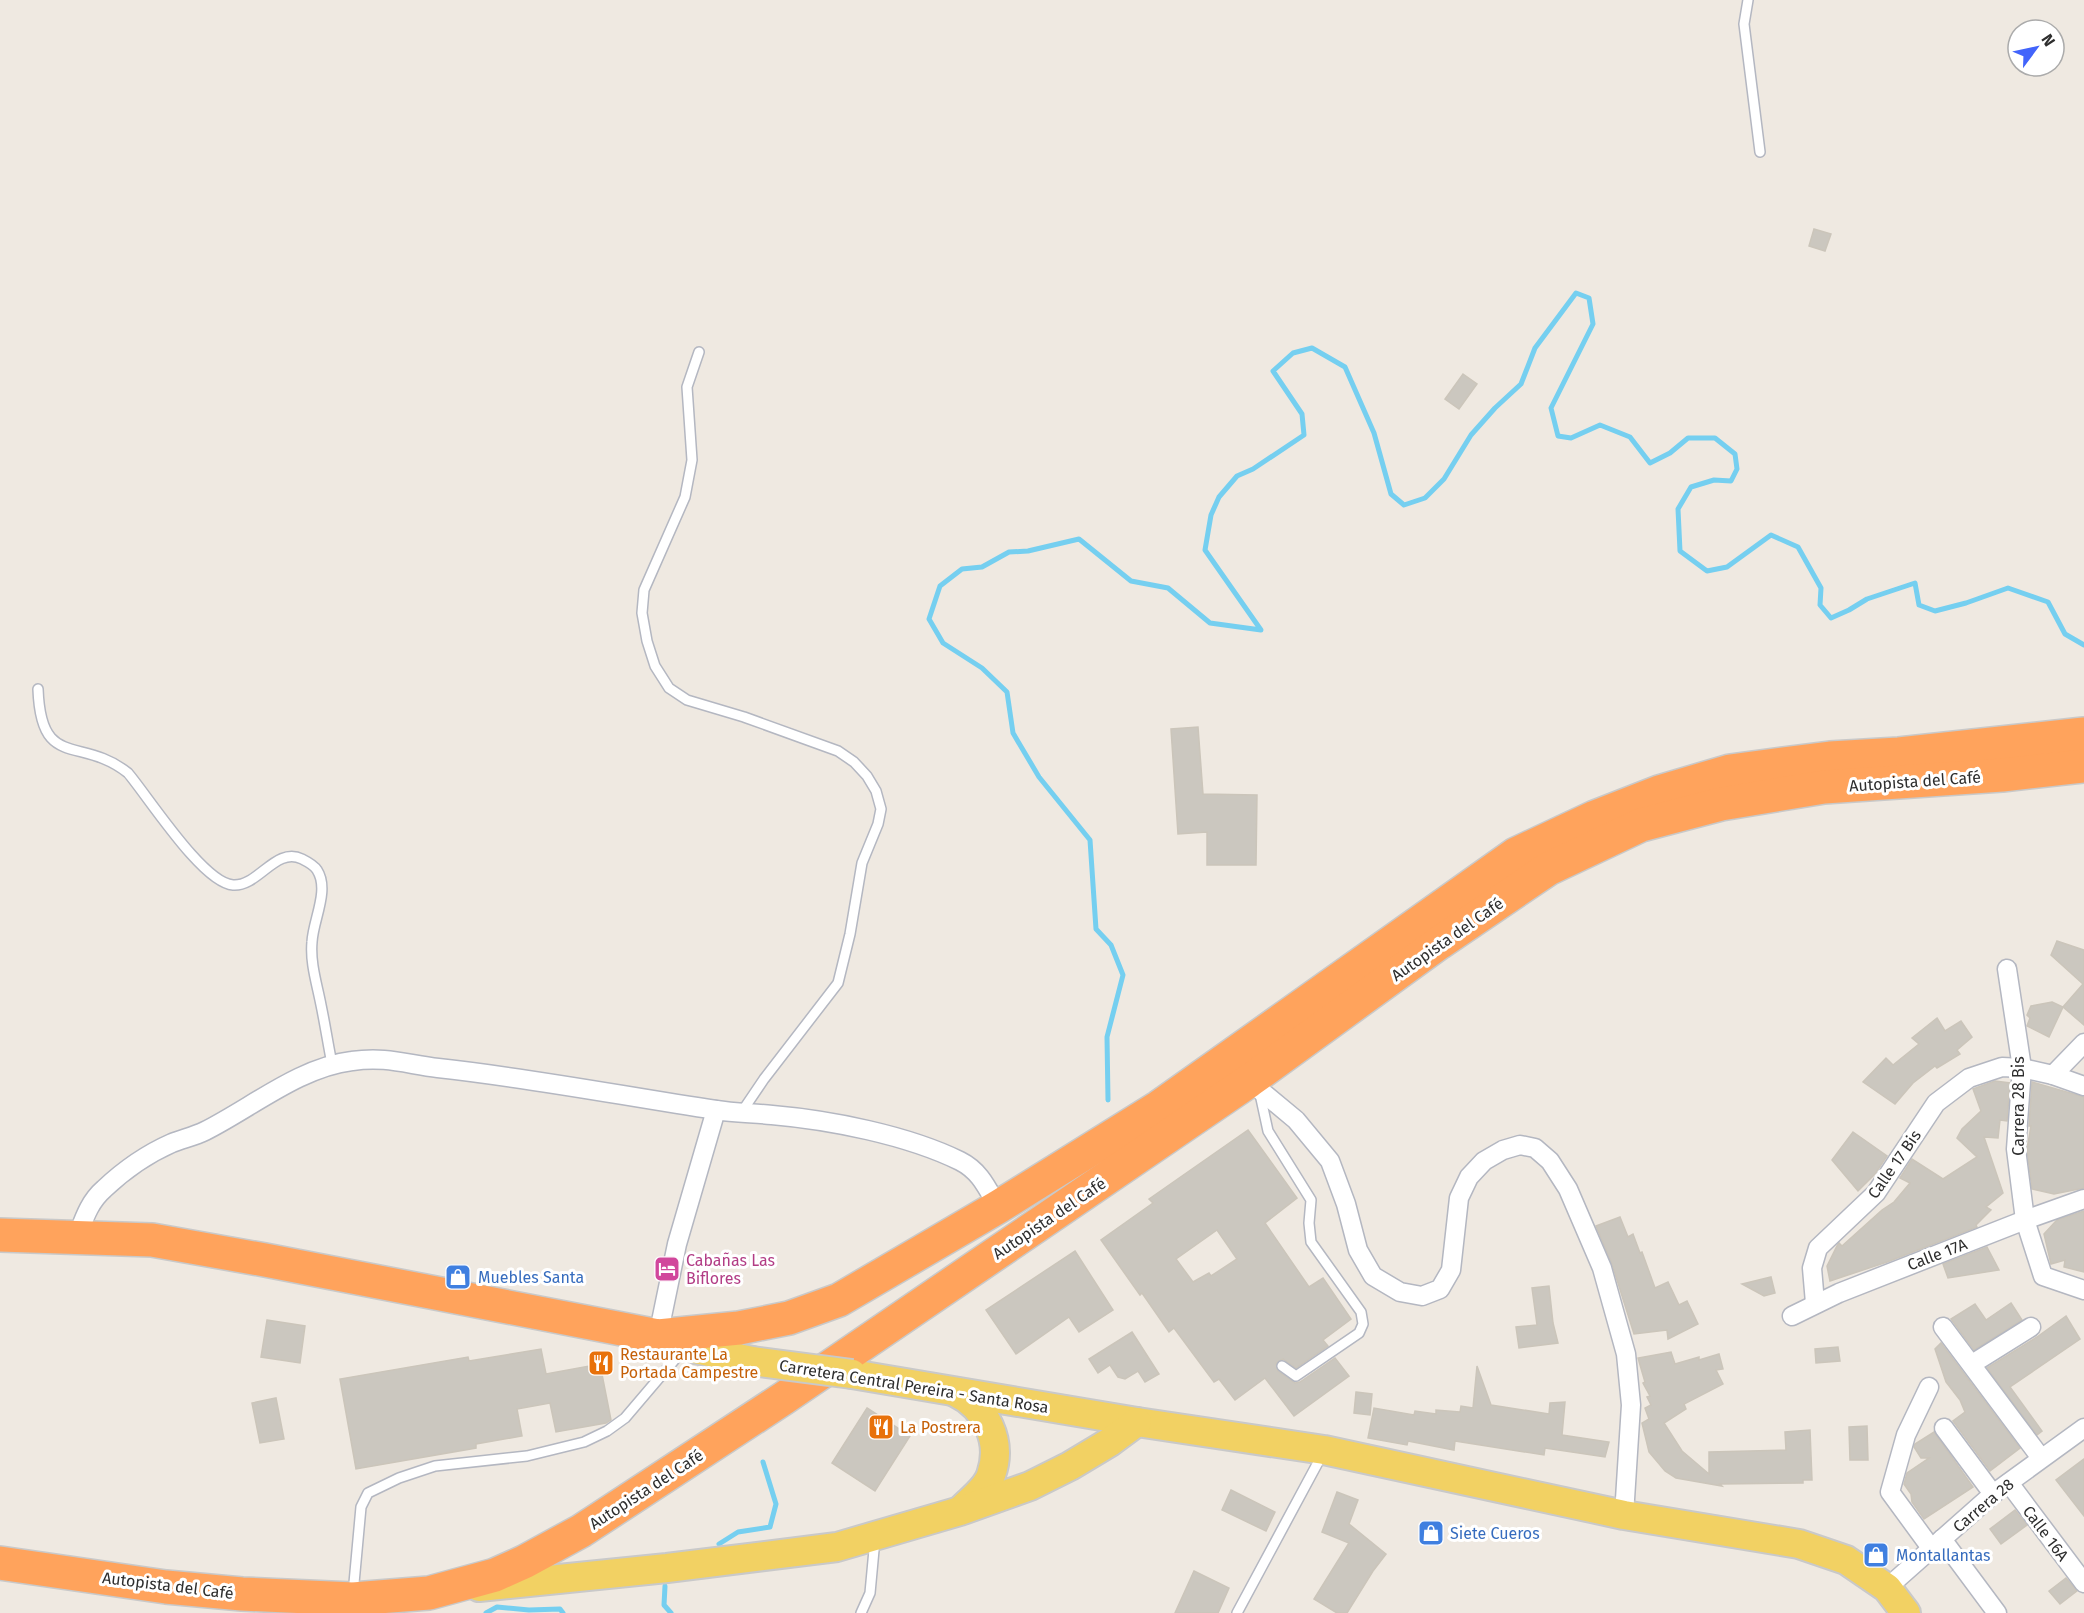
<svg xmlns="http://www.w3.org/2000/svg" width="2084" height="1613" font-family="'Fira Sans',sans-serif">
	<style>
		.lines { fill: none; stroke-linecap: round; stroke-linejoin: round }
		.stream { stroke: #75cff0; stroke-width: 5 }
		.building { fill: #cbc7bf; stroke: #cbc5ba; stroke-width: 1.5; fill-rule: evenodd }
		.lane-casing { stroke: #b4b7c1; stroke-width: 12 }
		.street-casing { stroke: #b4b7c1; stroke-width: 21 }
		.primary-casing { stroke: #c9c9c9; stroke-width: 32 }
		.highway-casing { stroke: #c9c9c9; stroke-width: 36 }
		.lane { stroke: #fff; stroke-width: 9 }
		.street { stroke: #fff; stroke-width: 18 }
		.primary { stroke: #f2d163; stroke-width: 28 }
		.highway { stroke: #ffa35c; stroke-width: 33 }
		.primary-bridge-casing { stroke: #c9c9c9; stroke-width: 32; stroke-linecap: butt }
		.primary-bridge { stroke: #f2d163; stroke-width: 28 }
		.labels { text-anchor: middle; stroke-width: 6; stroke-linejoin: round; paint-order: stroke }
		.street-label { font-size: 16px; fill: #2e2e2e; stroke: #fff }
		.hotel-label { font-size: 16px; fill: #b23c85; stroke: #fff; text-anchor: start }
		.shop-label { font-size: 16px; fill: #366cbe; stroke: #fff; text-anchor: start }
		.food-label { font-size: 16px; fill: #c56008; stroke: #fff; text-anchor: start }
	</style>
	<rect width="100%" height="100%" fill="#efe9e1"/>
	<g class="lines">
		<g class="stream">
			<path d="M1108 1100 1107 1037 1123 975 1111 945 1096 929 1090 840 1039 777 1013 733 1007 692 982 668 943 643 929 619 940 586 962 569 982 567 1009 552 1028 551 1079 539 1131 581 1168 588 1210 623 1261 630 1205 550 1211 515 1219 497 1237 476 1253 469 1304 435 1302 414 1273 371 1293 353 1312 348 1345 367 1374 433 1391 494 1404 505 1425 498 1444 479 1471 435 1495 408 1521 384 1535 348 1576 293 1589 298 1593 324 1551 408 1558 436 1571 438 1600 425 1630 437 1650 463 1670 453 1688 438H1715L1735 454 1737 469 1731 481 1714 480 1691 487 1678 509 1680 551 1707 571 1727 567 1771 535 1798 547 1821 588 1820 605 1831 618 1849 610 1867 599 1915 583 1919 605 1935 611 1966 603 2008 588 2048 602 2065 634 2084 645"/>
			<path d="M719 1544 738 1532 770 1527 776 1504 763 1462"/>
			<path d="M665 1586 664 1605 671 1613"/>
			<path d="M486 1613 497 1607 529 1610 560 1609 563 1613"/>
		</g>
	</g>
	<g class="building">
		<path d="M1814 229 1831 234 1825 251 1809 246Z"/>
		<path d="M1463 374 1477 384 1459 409 1445 399Z"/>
		<path d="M1198 727 1203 794 1257 795 1256 865H1207V832L1178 834 1171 729Z"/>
		<path d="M2057 941 2084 950V1025L2063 1007 2083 984 2051 955Z"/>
		<path d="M2052 1002 2063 1007 2049 1037 2027 1026 2030 1018 2027 1015 2031 1006Z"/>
		<path d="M1937 1018 1945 1031 1961 1021 1972 1037 1957 1050 1960 1054 1937 1068 1935 1066 1913 1083 1895 1104 1863 1082 1886 1058 1893 1065 1919 1044 1912 1038Z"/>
		<path d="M1995 1081 2010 1083 2007 1121 2000 1120 1998 1138 1984 1137 2003 1193 1986 1207 1991 1210 1976 1225 1977 1227 1887 1262 1830 1281 1827 1266 1837 1246 1839 1243 1842 1246 1882 1210 1894 1202 1910 1183 1900 1178 1912 1159 1943 1179 1977 1157 1957 1138 1962 1129 1981 1111 1973 1089Z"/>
		<path d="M2032 1082 2084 1097V1188L2054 1194 2032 1189 2027 1149 2031 1126H2029Z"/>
		<path d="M1248 1130 1297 1198 1265 1223 1309 1287 1323 1278 1351 1319 1323 1340 1328 1346 1296 1368 1283 1359 1276 1363 1278 1371 1295 1383 1300 1382 1335 1358 1349 1376 1294 1416 1265 1378 1235 1400 1219 1379 1214 1382 1174 1328 1169 1332 1142 1293 1140 1295 1101 1240 1153 1203 1149 1199ZM1217 1230 1237 1259 1211 1276 1209 1273 1193 1282 1176 1259Z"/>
		<path d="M1853 1132 1887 1156 1875 1174 1858 1191 1832 1160Z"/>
		<path d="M2084 1211V1272L2064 1267 2065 1260 2051 1264 2044 1234 2057 1220Z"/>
		<path d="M1620 1217 1628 1237 1633 1234 1640 1253 1642 1252 1655 1288 1668 1282 1679 1305 1687 1301 1698 1324 1668 1339 1667 1330 1634 1334 1612 1264 1596 1226Z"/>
		<path d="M1987 1247 1999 1270 1948 1278 1943 1264Z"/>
		<path d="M1075 1251 1113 1310 1079 1332 1069 1317 1016 1354 986 1310Z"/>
		<path d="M1771 1277 1775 1293 1764 1296 1742 1284Z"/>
		<path d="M1549 1286 1553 1323 1558 1343 1519 1348 1516 1327 1537 1325 1532 1288Z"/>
		<path d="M2011 1303 2022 1320 1974 1350 1951 1319 1975 1304 1986 1320Z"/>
		<path d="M2066 1316 2080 1339 2010 1387 2042 1431 2037 1435 1987 1368 2037 1337Z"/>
		<path d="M267 1320 305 1326 300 1363 261 1357Z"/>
		<path d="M1132 1332 1159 1374 1145 1382 1138 1371 1125 1379 1118 1377 1110 1365 1098 1373 1089 1359Z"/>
		<path d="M1941 1343 2020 1448 1990 1471 1953 1421 1965 1412 1960 1400 1946 1382 1935 1349Z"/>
		<path d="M1838 1347 1840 1361 1816 1363 1815 1349Z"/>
		<path d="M541 1349 546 1374 600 1364 611 1420 606 1423 556 1432 550 1403 517 1409 522 1436 476 1444V1448L356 1469 340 1379 468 1357 469 1361Z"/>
		<path d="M1671 1352 1675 1364 1699 1357V1360L1719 1354 1723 1369 1716 1370 1723 1384 1684 1404 1686 1409 1664 1423 1682 1451 1709 1474V1452L1786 1450 1785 1432 1810 1430 1812 1480H1803V1483L1720 1484 1722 1486 1676 1478 1665 1471 1649 1452 1642 1423 1649 1419 1645 1408 1651 1405 1647 1397 1650 1396 1643 1383 1645 1382 1638 1358Z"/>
		<path d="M1477 1366 1491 1405 1549 1414 1550 1403 1565 1402 1562 1435 1609 1442 1605 1457 1545 1448 1544 1455 1455 1441 1454 1450 1408 1441 1407 1445 1368 1438 1374 1408 1414 1415 1415 1411 1436 1414V1410L1460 1412 1461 1406 1473 1408Z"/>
		<path d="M1356 1392 1372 1394 1370 1415 1354 1413Z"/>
		<path d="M276 1398 284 1439 260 1443 252 1403Z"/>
		<path d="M867 1408 910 1436 875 1491 832 1463Z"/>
		<path d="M1867 1426 1868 1460H1850L1849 1427Z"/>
		<path d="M1934 1432 1973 1487 1924 1519 1912 1502 1911 1494 1904 1484 1907 1473 1929 1458H1921L1914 1447 1915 1444Z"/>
		<path d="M2084 1459V1516L2056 1480Z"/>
		<path d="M1231 1490 1275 1512 1266 1531 1222 1510Z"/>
		<path d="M1337 1492 1358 1500 1349 1524 1386 1554 1373 1571 1347 1613H1337L1314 1599 1349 1543 1322 1532Z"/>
		<path d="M2015 1510 2027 1525 2001 1544 1990 1529Z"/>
		<path d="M1194 1571 1229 1588 1218 1613H1175Z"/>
		<path d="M2066 1578 2077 1591 2060 1604 2049 1591Z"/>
	</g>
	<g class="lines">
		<g class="lane-casing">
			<g id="lane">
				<path d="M1748 0 1744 24 1760 152"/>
				<path d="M699 352 687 387 692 460 685 497 644 590 642 613 647 641 655 666 669 688 687 700 744 717 838 751 854 762 867 776 876 791 881 809 878 824 862 863 850 934 838 983 764 1079 741 1113"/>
				<path d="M38 689C41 771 80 735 128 773 149 798 203 883 233 885 258 887 276 846 302 859 308 862 314 865 317 870 330 890 313 920 312 942 310 963 317 984 321 1005 325 1024 328 1044 332 1064"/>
				<path d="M1260 1094 1268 1131 1311 1200 1309 1223 1311 1242 1361 1312 1363 1324 1359 1333 1296 1376 1282 1366"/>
				<path d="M353 1594 361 1507 368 1493 399 1478 435 1466 527 1456 584 1442 607 1431 625 1418 682 1351"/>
				<path d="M861 1613 870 1593 875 1539"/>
				<path d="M1237 1613 1322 1455"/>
			</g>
		</g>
		<g class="street-casing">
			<g id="street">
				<path d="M2007 969 2022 1068 2016 1149 2025 1220 2043 1276 2084 1290"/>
				<path d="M2053 1075 2084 1043"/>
				<path d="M1249 1081 1296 1120 1330 1161 1346 1204 1358 1250 1373 1276 1400 1292 1422 1296 1440 1289 1451 1270 1459 1198 1469 1177 1484 1161 1503 1150 1520 1145 1535 1148 1550 1161 1568 1189 1602 1268 1626 1354 1631 1405 1624 1515"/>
				<path d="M77 1237C84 1219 89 1202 104 1189 123 1171 147 1154 172 1143 182 1139 195 1136 205 1131 251 1108 300 1067 352 1061 385 1056 406 1064 438 1068 531 1078 623 1096 716 1110 734 1113 753 1113 772 1115 830 1120 907 1135 960 1161 980 1171 987 1188 998 1207"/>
				<path d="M1815 1303 1812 1268 1818 1248 1876 1193 1936 1103 1969 1078 2002 1067 2022 1068 2053 1075 2084 1086"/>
				<path d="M1792 1316 1839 1293 2025 1220 2084 1199"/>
				<path d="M1943 1327 2041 1458"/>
				<path d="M658 1336 677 1244 716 1110"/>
				<path d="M1972 1364 2031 1327"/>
				<path d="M1929 1387 1906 1435 1890 1492 1931 1548"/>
				<path d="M1944 1428 1993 1494"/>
				<path d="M2009 1483 2084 1583"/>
				<path d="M1942 1539 1997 1613"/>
				<path d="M1887 1588 1993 1494 2084 1428"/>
			</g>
		</g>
		<g class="primary-casing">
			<g id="primary">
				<path d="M659 1337 686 1347 752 1361"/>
				<path d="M852 1374 1137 1422 1324 1450 1624 1515 1799 1544 1846 1560 1887 1588 1906 1613"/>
				<path d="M955 1392C986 1407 1003 1441 991 1475 987 1488 973 1498 963 1508"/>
				<path d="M479 1587 667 1568 837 1547 960 1511 1030 1486 1070 1466 1110 1442 1137 1422"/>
			</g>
		</g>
		<g class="highway-casing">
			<g id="highway">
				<path d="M0 1235 152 1240 265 1260 658 1336 739 1328 789 1318 839 1300 998 1207 1159 1107 1516 854 1595 817 1659 792 1730 771 1830 758 1899 754 2084 734"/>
				<path d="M0 1563 166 1587 242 1594 353 1599 429 1593 495 1575 524 1562 581 1531 784 1398 1249 1081 1439 943 1548 869 1641 825 1721 804 1824 787 2002 775 2084 766"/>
			</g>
		</g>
		<use href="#lane" class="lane"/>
		<use href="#street" class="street"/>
		<use href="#primary" class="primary"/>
		<use href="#highway" class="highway"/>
		<g class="primary-bridge-casing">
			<path id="primary-bridge" d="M752 1361 852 1374"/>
		</g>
		<use href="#primary-bridge" class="primary-bridge"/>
	</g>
	<defs>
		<g id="hotel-square" transform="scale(1.35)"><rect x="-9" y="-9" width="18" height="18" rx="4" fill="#d1479c" stroke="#fff"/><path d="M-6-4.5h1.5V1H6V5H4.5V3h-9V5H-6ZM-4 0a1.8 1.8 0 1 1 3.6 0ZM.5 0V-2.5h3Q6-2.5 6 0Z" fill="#fff"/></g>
		<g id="shop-square" transform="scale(1.35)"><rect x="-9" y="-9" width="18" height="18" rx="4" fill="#3f7fe0" stroke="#fff"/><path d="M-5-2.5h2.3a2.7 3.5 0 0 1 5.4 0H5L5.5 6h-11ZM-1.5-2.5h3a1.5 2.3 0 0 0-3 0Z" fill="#fff"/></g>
		<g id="restaurant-square" transform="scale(1.35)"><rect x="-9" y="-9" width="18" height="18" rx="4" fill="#e8710a" stroke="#fff"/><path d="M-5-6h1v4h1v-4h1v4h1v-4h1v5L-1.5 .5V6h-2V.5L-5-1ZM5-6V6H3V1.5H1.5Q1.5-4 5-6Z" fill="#fff"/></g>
	</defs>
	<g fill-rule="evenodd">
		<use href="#hotel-square" x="667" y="1269"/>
		<use href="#shop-square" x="458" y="1277"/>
		<use href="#restaurant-square" x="601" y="1363"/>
		<use href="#restaurant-square" x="881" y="1427"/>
		<use href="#shop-square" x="1431" y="1533"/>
		<use href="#shop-square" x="1876" y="1555"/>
	</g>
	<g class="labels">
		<g class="street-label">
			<text transform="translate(1915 781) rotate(-4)" y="6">Autopista del Café</text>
			<text transform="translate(1447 939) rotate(-35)" y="6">Autopista del Café</text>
			<text transform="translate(2018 1106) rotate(-90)" y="6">Carrera 28 Bis</text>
			<text transform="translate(1894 1164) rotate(-55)" y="6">Calle 17 Bis</text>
			<text transform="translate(1049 1218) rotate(-34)" y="6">Autopista del Café</text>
			<text transform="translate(1937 1254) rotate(-21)" y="6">Calle 17A</text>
			<text transform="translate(914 1386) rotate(9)" y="6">Carretera Central Pereira - Santa Rosa</text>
			<text transform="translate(646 1489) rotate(-33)" y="6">Autopista del Café</text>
			<text transform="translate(1983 1505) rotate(-40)" y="6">Carrera 28</text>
			<text transform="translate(2046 1533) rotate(53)" y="6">Calle 16A</text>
			<text transform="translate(168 1585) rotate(7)" y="6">Autopista del Café</text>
		</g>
		<g class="hotel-label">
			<text x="686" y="1266">Cabañas Las<tspan x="686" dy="18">Biflores</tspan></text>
		</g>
		<g class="shop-label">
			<text x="478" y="1283">Muebles Santa</text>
			<text x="1450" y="1539">Siete Cueros</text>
			<text x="1896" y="1561">Montallantas</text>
		</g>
		<g class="food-label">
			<text x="620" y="1360">Restaurante La<tspan x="620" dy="18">Portada Campestre</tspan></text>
			<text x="900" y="1433">La Postrera</text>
		</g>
	</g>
	<g transform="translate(2036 48) rotate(57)"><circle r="28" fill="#ffffff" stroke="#ababab" stroke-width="1.5"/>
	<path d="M0-4.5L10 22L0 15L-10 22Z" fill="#4264fb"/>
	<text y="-9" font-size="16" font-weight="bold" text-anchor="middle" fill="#2e2e2e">N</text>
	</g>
</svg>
